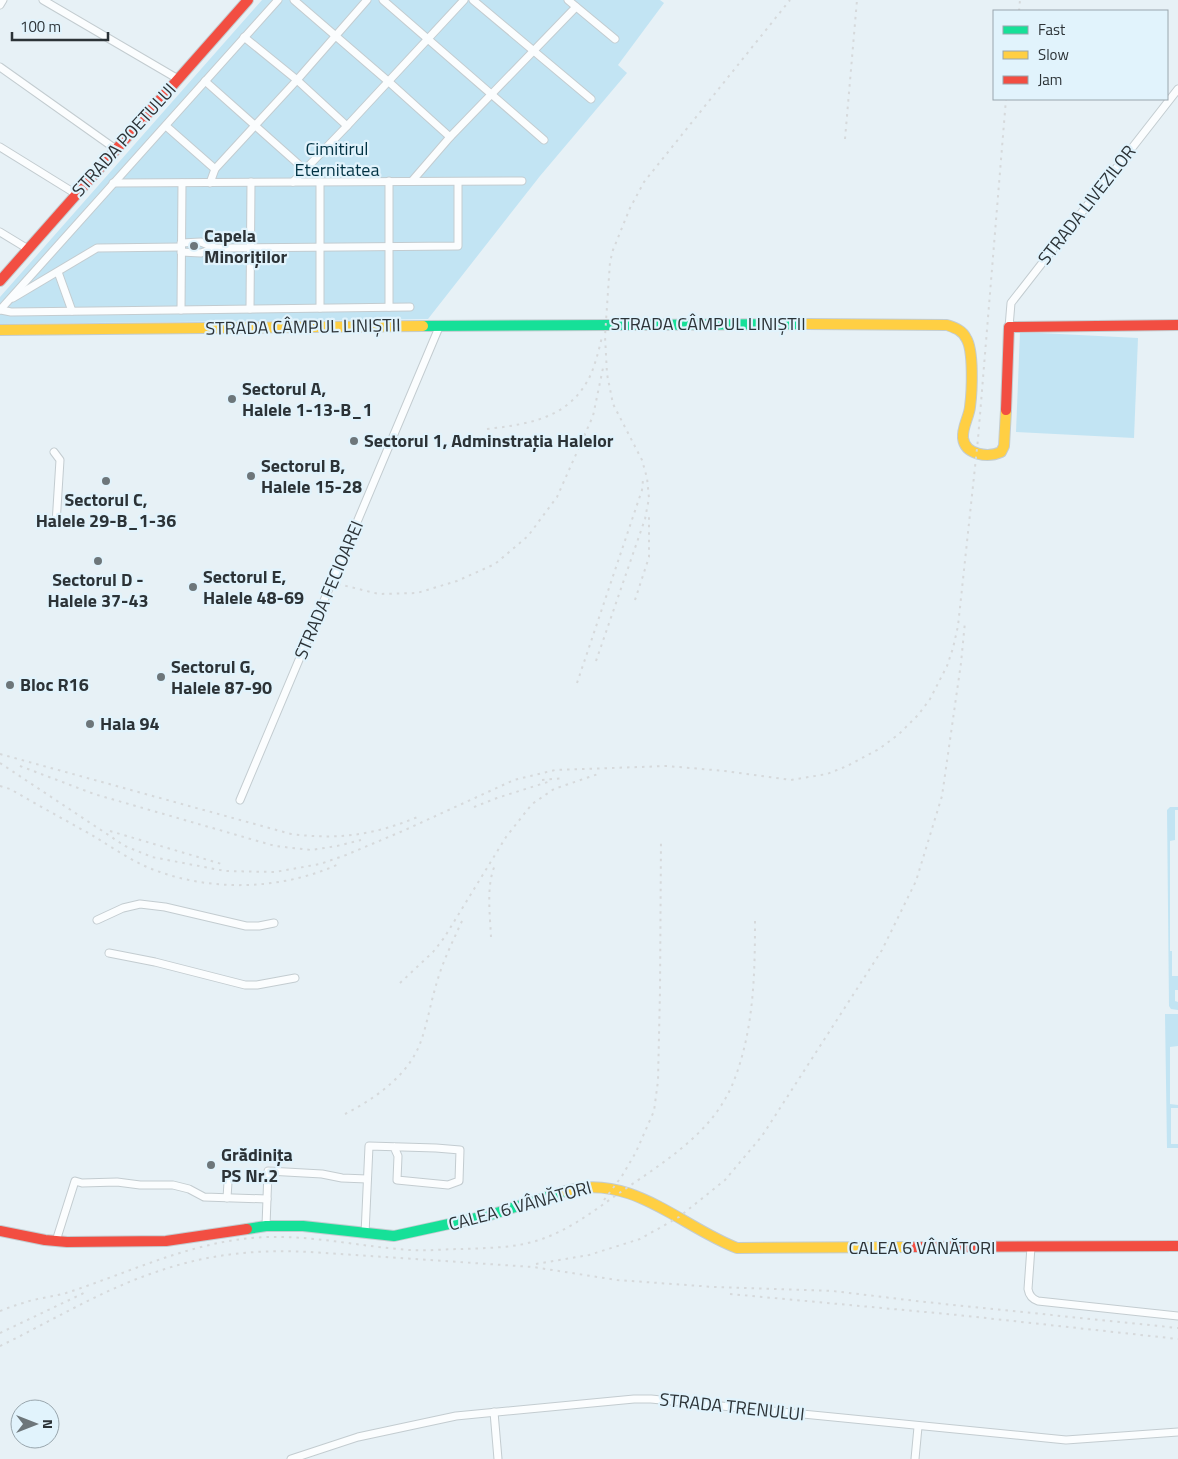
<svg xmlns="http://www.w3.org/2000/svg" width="1178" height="1459" font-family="'Titillium Web',sans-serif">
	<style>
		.green { fill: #c2e4f3 }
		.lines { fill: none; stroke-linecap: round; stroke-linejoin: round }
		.street-casing { stroke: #c3ccd0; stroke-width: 9 }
		.fast-casing { stroke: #c3ccd0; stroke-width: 12 }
		.slow-casing { stroke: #c3ccd0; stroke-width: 12 }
		.jam-casing { stroke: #c3ccd0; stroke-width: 12 }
		.street { stroke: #fbfdfe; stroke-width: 7 }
		.fast { stroke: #16e098; stroke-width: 10 }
		.slow { stroke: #ffcf43; stroke-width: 10 }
		.jam { stroke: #f24e42; stroke-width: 10 }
		.rail { stroke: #d6d9db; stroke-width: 2; stroke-dasharray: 2.5 5; stroke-linecap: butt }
		.poi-dot { fill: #6d767a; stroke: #e1f3fc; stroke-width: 2 }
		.labels { text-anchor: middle; stroke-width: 4.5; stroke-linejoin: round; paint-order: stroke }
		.street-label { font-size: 18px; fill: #2c3337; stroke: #e1f3fc }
		.park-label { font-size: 18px; fill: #013243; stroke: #e1f3fc }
		.poi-label { font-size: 18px; font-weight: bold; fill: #2c3337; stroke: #e1f3fc; text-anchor: start }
	</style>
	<rect width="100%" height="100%" fill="#e7f1f6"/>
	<g class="green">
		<path d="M262 0H660L664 3 618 65 627 73 540 176 428 319 0 324V297Z"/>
		<path d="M1020 332 1138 338 1134 438 1016 432Z"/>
		<path d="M1170 807H1178V810H1175V840L1170 841V951H1172V976H1178V990H1175V1001L1178 1002V1010L1171 1009 1169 1006 1167 810Z"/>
		<path d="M1165 1014H1178V1046L1170 1047V1104L1178 1105V1108H1171V1144H1178V1148H1167Z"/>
	</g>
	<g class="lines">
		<g class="street-casing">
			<g id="street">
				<path d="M43 0 178 79"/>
				<path d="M294 0 389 82 450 137"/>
				<path d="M383 0 544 140"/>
				<path d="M473 0 591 99"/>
				<path d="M568 0 615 39"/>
				<path d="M0 5 3 0"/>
				<path d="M244 37 297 80 347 126"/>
				<path d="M0 67 117 150"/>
				<path d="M205 81 305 170"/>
				<path d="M166 126 215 169"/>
				<path d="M0 147 76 194"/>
				<path d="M412 181 450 137 576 7"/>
				<path d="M293 182 347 126 464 0"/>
				<path d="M320 182V308"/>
				<path d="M113 183 522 181"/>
				<path d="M210 183 215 169 297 80 367 0"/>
				<path d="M0 232 28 249"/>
				<path d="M181 243 201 242 215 248 458 246V182"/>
				<path d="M181 252 201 253 215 248"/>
				<path d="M58 272 72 311"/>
				<path d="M13 298 97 248 181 247"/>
				<path d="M389 307V181"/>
				<path d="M250 309 251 182"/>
				<path d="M0 310 278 0"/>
				<path d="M1 310 11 312 410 307"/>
				<path d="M181 310 182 183"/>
				<path d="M1009 327 1011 303 1178 89"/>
				<path d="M54 452 60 460 56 524"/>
				<path d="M240 800 440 325"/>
				<path d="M97 920 123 908 140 904 165 907 246 926H259L274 923"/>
				<path d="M109 953 155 962 245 985H257L295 978"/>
				<path d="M227 1198 228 1182"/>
				<path d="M266 1226 268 1171 322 1174 342 1178 367 1179"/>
				<path d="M365 1234 369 1146 436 1148 460 1150 459 1181 448 1185 397 1180 398 1156 394 1147"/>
				<path d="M56 1241 75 1181 82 1183 117 1182 140 1185H173L189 1189 204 1197 267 1199"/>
				<path d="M1031 1247 1028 1289C1029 1295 1032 1299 1038 1301L1178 1316"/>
				<path d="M494 1412 498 1459"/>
				<path d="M291 1459 358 1437 456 1416 634 1399H651L1066 1440 1178 1432"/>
				<path d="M915 1459 918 1427"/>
			</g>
		</g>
		<g class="fast-casing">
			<g id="fast">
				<path d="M423 326 807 324"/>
				<path d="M247 1229 266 1226H303L394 1236 490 1215 566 1191"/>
			</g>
		</g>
		<g class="slow-casing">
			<g id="slow">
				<path d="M807 324 947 325C955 328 962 330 966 338 974 350 972 392 970 407 969 417 962 427 963 438 965 455 988 458 1001 452L1004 446 1006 410"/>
				<path d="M0 330 423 326"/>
				<path d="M566 1191C630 1172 682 1227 737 1248L912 1247"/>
			</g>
		</g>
		<g class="jam-casing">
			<g id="jam">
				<path d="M0 281 248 0"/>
				<path d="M1006 410 1009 327 1178 325"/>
				<path d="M0 1231 45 1240 67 1242 166 1241 247 1229"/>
				<path d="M912 1247 1178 1246"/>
			</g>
		</g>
		<use href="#street" class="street"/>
		<use href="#fast" class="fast"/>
		<use href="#slow" class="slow"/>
		<use href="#jam" class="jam"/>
		<g class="rail">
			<path d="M1019 11 1020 0"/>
			<path d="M845 139 857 0"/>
			<path d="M487 429C530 424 571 418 591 374 596 362 599 349 602 337"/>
			<path d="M338 584 379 594 417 593 457 581 495 564 528 536 557 497 593 416 603 368"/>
			<path d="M635 600 649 557V515"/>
			<path d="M596 661 645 519 649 498 647 478 642 460 613 404 607 374 605 336 610 262 613 250 630 208 644 182 790 0"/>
			<path d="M577 683 642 490 643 480"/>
			<path d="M0 754 291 834C339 840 375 835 420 816"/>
			<path d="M0 763 125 846 152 857 225 871 275 872 320 864 346 855 405 830 514 780 555 770 667 766 725 771 791 780 827 774 847 766 879 749 899 734 918 715 930 699 947 666 953 648 958 626 978 439 1006 99"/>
			<path d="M20 766 94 794 275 846 311 850 337 846 361 840"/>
			<path d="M542 780 564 778"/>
			<path d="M0 786 10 789C36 804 63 819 90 834 112 847 135 864 160 872 217 892 284 889 339 864"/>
			<path d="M474 807 497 798 551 781"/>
			<path d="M110 831 225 865"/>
			<path d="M491 937C490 914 486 886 495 865"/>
			<path d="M400 983 433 952 444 938 506 837 532 804 554 789 601 773"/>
			<path d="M345 1114C376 1098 409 1075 421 1041 427 1024 430 1006 435 989 441 965 452 943 462 921"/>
			<path d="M604 1200 622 1176 636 1152 654 1111 658 1081 660 991 661 840"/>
			<path d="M536 1264 589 1255 640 1239 679 1217 725 1180 762 1136 882 950 916 881 942 796 961 663 965 622"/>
			<path d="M730 1294 958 1315 1178 1339"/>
			<path d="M0 1311C8 1308 15 1305 23 1303 37 1298 52 1297 66 1293 128 1273 186 1244 252 1238 294 1234 337 1242 379 1247 390 1248 402 1250 413 1250 429 1251 446 1249 462 1249 487 1248 515 1248 539 1240 567 1231 591 1213 615 1196 659 1165 712 1135 733 1083 754 1031 755 974 755 919"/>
			<path d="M0 1333 86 1292"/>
			<path d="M0 1346C52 1321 103 1289 159 1271 208 1254 259 1249 310 1252L533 1267 617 1280 714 1287 833 1291 925 1302 1178 1328"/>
		</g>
	</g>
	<g class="poi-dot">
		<circle cx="194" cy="246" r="5"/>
		<circle cx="232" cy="399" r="5"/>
		<circle cx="354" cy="441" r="5"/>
		<circle cx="251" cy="476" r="5"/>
		<circle cx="106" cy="481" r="5"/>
		<circle cx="98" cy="561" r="5"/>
		<circle cx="193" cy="587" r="5"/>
		<circle cx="161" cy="677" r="5"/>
		<circle cx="10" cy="685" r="5"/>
		<circle cx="90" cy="724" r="5"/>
		<circle cx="211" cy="1165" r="5"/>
	</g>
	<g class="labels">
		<g class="street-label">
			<text transform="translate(124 140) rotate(-48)" y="6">STRADA POETULUI</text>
			<text transform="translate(1087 205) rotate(-52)" y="6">STRADA LIVEZILOR</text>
			<text x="708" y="330">STRADA CÂMPUL LINIȘTII</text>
			<text transform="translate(303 327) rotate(-1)" y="6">STRADA CÂMPUL LINIȘTII</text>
			<text transform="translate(329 590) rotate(-67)" y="6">STRADA FECIOAREI</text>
			<text transform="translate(520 1206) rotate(-15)" y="6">CALEA 6 VÂNĂTORI</text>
			<text x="922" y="1254">CALEA 6 VÂNĂTORI</text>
			<text transform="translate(732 1407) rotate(6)" y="6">STRADA TRENULUI</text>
		</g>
		<g class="park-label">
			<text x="337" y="155">Cimitirul<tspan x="337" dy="21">Eternitatea</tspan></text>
		</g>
		<g class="poi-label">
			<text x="204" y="242">Capela<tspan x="204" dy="21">Minoriților</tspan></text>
			<text x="242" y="395">Sectorul A,<tspan x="242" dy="21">Halele 1-13-B_1</tspan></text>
			<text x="364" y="447">Sectorul 1, Adminstrația Halelor</text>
			<text x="261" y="472">Sectorul B,<tspan x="261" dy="21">Halele 15-28</tspan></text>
			<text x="106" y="506" text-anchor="middle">Sectorul C,<tspan x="106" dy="21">Halele 29-B_1-36</tspan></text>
			<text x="203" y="583">Sectorul E,<tspan x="203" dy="21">Halele 48-69</tspan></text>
			<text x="98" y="586" text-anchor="middle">Sectorul D -<tspan x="98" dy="21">Halele 37-43</tspan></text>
			<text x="171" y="673">Sectorul G,<tspan x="171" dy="21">Halele 87-90</tspan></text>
			<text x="20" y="691">Bloc R16</text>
			<text x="100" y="730">Hala 94</text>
			<text x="221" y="1161">Grădinița<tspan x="221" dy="21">PS Nr.2</tspan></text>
		</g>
	</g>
	<rect x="993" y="10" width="175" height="90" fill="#e1f3fc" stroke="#99a6ad"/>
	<rect x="1003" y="26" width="25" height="8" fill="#16e098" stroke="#99a6ad"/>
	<text x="1038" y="35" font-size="15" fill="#2c3337">Fast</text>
	<rect x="1003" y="51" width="25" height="8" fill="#ffcf43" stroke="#99a6ad"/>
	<text x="1038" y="60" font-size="15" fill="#2c3337">Slow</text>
	<rect x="1003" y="76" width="25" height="8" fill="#f24e42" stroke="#99a6ad"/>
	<text x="1038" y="85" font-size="15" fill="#2c3337">Jam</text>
	<g transform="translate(35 1424) rotate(90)"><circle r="24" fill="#e1f3fc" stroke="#99a6ad"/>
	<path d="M0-4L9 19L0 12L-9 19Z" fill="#6d767a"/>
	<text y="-8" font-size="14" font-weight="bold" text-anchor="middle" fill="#2c3337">N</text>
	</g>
	<path d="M12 32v8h96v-8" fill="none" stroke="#2c3337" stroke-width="2.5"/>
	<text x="20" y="32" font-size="15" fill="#2c3337" stroke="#e1f3fc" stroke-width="4" paint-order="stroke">100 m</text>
</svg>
